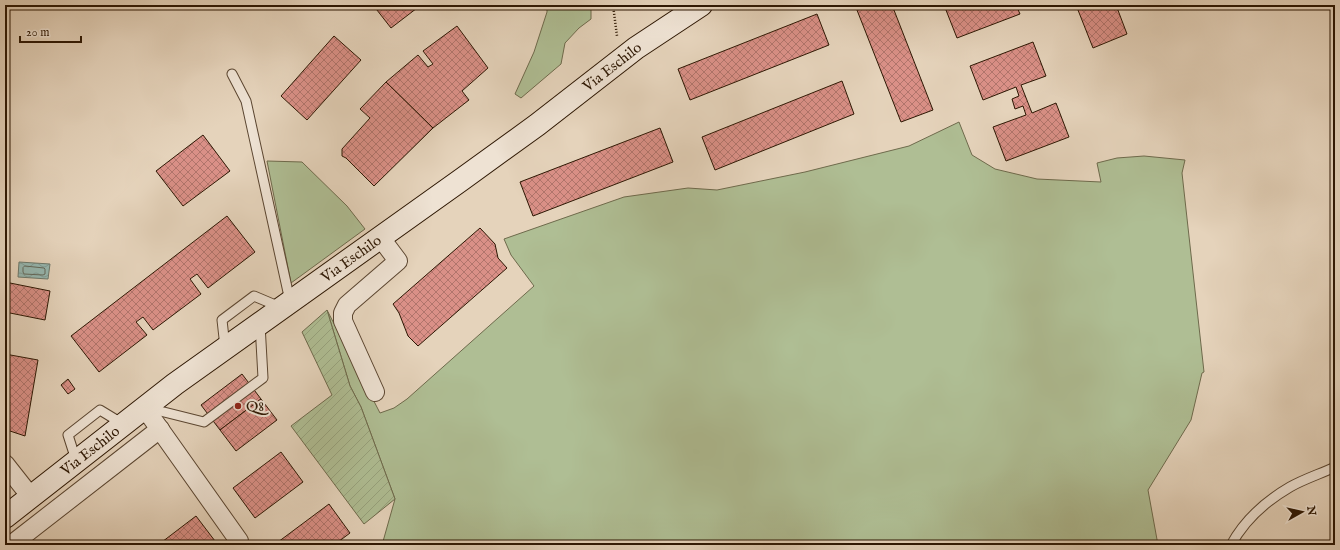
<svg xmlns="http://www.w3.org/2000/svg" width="1340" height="550" font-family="'IM FELL English',serif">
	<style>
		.grass { fill: #afbe94; stroke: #6e6a4c }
		.garden { fill: url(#garden-furrows); stroke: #6e6a4c }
		.water { fill: url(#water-waves); stroke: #6c786b }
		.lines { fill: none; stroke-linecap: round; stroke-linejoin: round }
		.shore { stroke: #62685a; stroke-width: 1 }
		.stream { stroke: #6c786b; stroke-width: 6 }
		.building { fill: url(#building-cross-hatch); stroke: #2d1703 }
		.service-casing { stroke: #5b4631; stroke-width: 11 }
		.minor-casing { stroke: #5b4631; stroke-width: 20 }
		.secondary-casing { stroke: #2d1703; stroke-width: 24 }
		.path { stroke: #2d1703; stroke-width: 2.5; stroke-dasharray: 1 2; stroke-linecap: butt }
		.service { stroke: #eee2d3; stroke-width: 9 }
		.minor { stroke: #eee2d3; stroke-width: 18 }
		.secondary { stroke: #eee2d3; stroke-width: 22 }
		.poi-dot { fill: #8f2418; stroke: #eee2d3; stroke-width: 1.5 }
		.labels { text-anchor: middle; stroke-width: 4; stroke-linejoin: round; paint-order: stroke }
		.street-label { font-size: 15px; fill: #2d1703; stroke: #eee2d3 }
		.poi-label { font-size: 15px; fill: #2d1703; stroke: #eee2d3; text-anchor: start }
	</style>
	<defs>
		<pattern id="garden-furrows" width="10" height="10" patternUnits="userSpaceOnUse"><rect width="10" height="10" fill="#afbe94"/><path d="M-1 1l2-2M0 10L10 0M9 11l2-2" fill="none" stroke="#97a37e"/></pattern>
		<pattern id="water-waves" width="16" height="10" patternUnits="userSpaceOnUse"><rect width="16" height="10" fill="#96b8b1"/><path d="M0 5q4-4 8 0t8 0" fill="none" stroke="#829d97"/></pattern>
		<pattern id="building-cross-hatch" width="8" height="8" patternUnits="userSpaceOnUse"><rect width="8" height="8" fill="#da9087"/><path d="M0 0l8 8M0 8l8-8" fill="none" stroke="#b1756c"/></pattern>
	</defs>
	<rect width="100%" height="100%" fill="#e5d3bb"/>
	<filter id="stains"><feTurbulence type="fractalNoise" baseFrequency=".005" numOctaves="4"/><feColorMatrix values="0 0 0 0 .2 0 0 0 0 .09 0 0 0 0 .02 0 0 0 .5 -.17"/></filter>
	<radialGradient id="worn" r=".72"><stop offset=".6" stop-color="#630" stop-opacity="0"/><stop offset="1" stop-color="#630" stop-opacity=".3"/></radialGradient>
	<g class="grass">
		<path d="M547 5H591V19L579 28 565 43 561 64 521 98 515 94 534 52 547 12Z"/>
		<path d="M959 122 972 155 995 169 1037 179 1101 182 1097 163 1117 158 1144 156 1185 160 1182 173 1204 372 1202 373 1191 420 1148 490 1158 545H382L395 499 361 407 350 386 327 310 380 413 394 408 407 399 534 286 511 255 504 239 624 197 688 188 717 190 805 172 909 146Z"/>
		<path d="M267 161 302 162 347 206 365 229 291 283Z"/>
	</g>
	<path class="garden" d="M327 310 350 386 361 407 395 499 364 524 291 426 332 395 302 332Z"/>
	<path class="water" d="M19 262 50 264 48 279 18 277Z"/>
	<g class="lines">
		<path class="shore" d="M25 266 44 268 45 269V274L43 275 24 274 23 272V268Z"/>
		<path class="stream" d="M1333 545 1335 544"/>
	</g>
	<g class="building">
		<path d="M373 5H421L391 28Z"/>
		<path d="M855 5H892L933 110 901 122Z"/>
		<path d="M944 5H1016L1020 14 957 38Z"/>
		<path d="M1076 5H1116L1127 34 1093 48Z"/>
		<path d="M817 14 829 45 690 100 678 69Z"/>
		<path d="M457 26 488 68 462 91 469 100 433 128 386 82 418 55 428 67 433 64 423 51Z"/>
		<path d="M334 36 361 60 307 120 281 96Z"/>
		<path d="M1033 42 1046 76 1021 85 1032 113 1056 103 1069 137 1006 161 993 127 1026 115 1023 106 1015 109 1012 99 1019 96 1016 87 983 100 970 66Z"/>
		<path d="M842 81 854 114 715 170 702 137Z"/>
		<path d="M386 82 433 128 374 186 346 158 342 156V149L370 118 360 109Z"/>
		<path d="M660 128 673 162 533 216 520 182Z"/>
		<path d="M203 135 230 171 183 206 156 171Z"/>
		<path d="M227 216 255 252 208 288 197 274 190 279 201 294 153 330 143 317 136 322 147 335 99 372 71 336Z"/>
		<path d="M480 228 495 244 498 258 507 268 418 346 408 336 399 313 393 304Z"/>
		<path d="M5 282 50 291 45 320 5 312Z"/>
		<path d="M5 354 38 360 25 436 7 430 5 428Z"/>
		<path d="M242 374 261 399 220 430 201 405Z"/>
		<path d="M68 379 75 389 68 394 61 385Z"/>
		<path d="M261 399 277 420 236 451 220 430Z"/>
		<path d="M281 452 303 482 255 518 233 488Z"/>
		<path d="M329 504 350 533 334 545H274Z"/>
		<path d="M196 516 215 541 211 545H158Z"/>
	</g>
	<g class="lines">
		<g class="service-casing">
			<g id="service">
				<path d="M232 74 246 101 290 301"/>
				<path d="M225 347 222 320 254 296 280 307"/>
				<path d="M148 408 204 422 263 378 260 324"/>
				<path d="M76 460 68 435 100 410 123 424"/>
				<path d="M1231 545C1244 521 1266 501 1290 487 1304 479 1320 474 1335 467"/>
			</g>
		</g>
		<g class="minor-casing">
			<g id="minor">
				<path d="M375 392 343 321V313L347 305 398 261 380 237"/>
				<path d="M144 407 239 541"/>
				<path d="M5 464 31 497"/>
				<path d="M11 545 160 429"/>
			</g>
		</g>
		<g class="secondary-casing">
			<g id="secondary">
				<path id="s1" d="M5 517 175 384 461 180 537 125 636 48 701 5"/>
			</g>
		</g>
		<path class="path" d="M613 5 617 36"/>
		<use href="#service" class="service"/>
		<use href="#minor" class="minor"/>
		<use href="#secondary" class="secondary"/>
	</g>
	<circle class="poi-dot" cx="238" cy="406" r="4"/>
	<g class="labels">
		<g class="street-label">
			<text dy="5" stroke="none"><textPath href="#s1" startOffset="756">Via Eschilo</textPath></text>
			<text dy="5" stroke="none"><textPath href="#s1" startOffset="432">Via Eschilo</textPath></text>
			<text dy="5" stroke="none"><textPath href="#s1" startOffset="108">Via Eschilo</textPath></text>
		</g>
		<g class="poi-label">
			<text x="246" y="411">Q8</text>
		</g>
	</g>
	<rect width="1340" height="550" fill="none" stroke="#e5d3bb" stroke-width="20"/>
	<rect x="6" y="6" width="1328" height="538" fill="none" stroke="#2d1703" stroke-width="2"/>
	<rect x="10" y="10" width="1320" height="530" fill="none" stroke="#2d1703"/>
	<g transform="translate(1302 512) rotate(82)" stroke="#eee2d3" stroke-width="3" paint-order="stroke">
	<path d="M0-3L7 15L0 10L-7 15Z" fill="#2d1703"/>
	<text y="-6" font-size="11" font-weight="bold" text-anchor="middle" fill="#2d1703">N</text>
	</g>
	<path d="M20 36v6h61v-6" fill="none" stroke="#2d1703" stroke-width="2"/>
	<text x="26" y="36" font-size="12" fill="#2d1703" stroke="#eee2d3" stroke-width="3" paint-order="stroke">20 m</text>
	<rect width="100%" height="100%" filter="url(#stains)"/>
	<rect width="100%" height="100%" fill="url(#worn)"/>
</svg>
